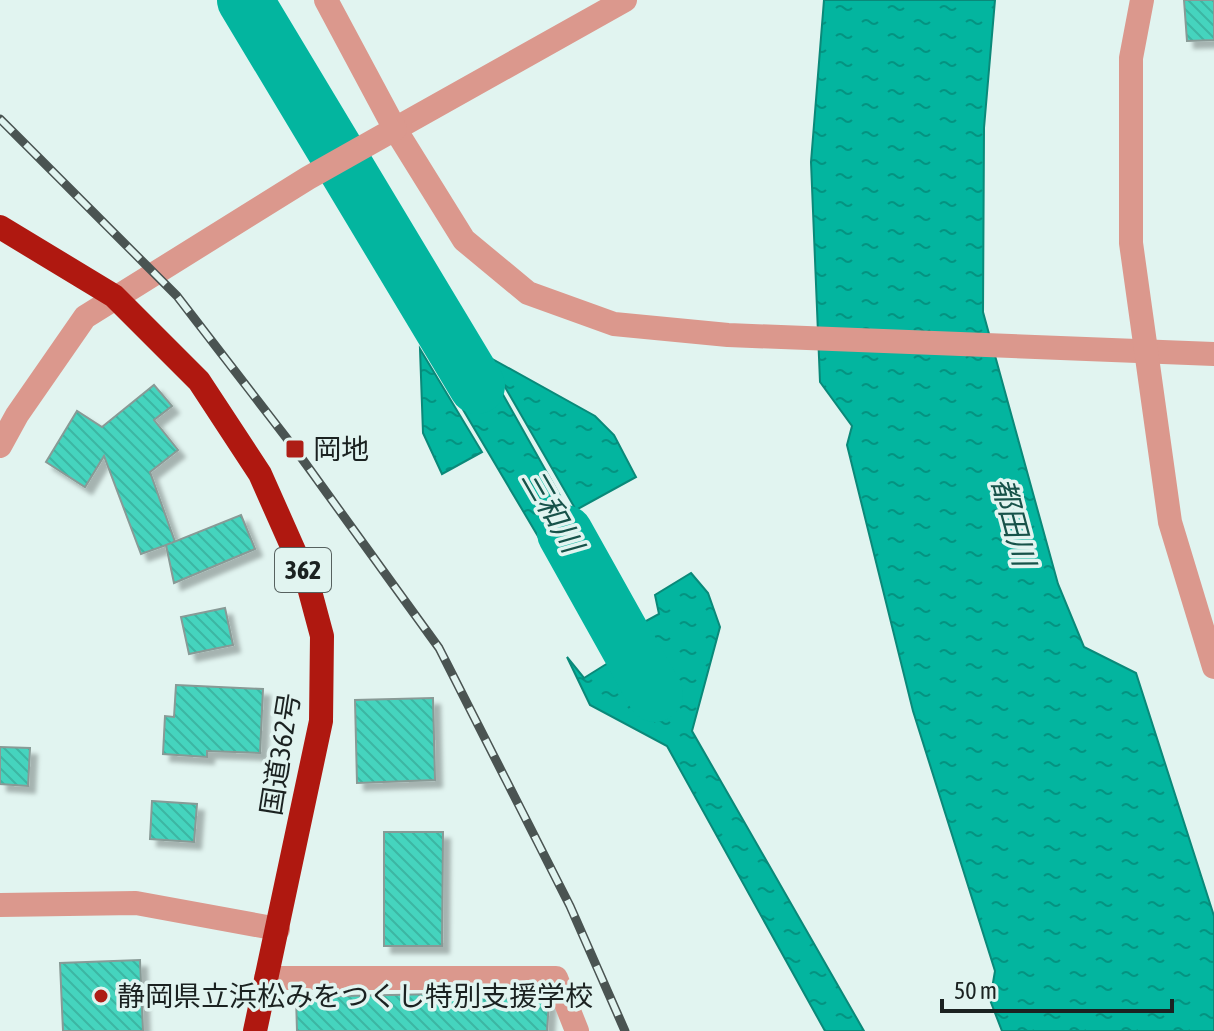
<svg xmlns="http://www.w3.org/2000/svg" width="1214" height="1031" font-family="'Asap Condensed','Noto Sans JP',sans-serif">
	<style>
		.water { fill: url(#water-ripples); stroke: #0a8979; stroke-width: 2 }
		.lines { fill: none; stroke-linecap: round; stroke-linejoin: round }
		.river { stroke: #03b59f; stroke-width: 56 }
		.building { fill: url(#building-back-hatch); stroke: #889a96; stroke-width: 2; filter: url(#shadow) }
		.minor { stroke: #db988d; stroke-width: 24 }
		.highway { stroke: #af1810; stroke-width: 24 }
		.rail-casing { stroke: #4a5452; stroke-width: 9 }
		.rail { stroke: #e1f4f0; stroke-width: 6; stroke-dasharray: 18; stroke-linecap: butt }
		.poi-dot { fill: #ae1e16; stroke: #e1f4f0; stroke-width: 3 }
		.labels { text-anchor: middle; stroke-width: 7; stroke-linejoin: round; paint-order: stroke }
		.shield { fill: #e1f4f0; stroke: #56615f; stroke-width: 2 }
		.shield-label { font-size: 26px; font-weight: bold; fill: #1b2221 }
		.poi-label { font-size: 28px; fill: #1b2221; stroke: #e1f4f0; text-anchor: start }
		.street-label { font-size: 28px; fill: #1b2221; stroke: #e1f4f0 }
		.water-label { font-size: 30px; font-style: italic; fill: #175249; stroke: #e1f4f0 }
	</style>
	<defs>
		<pattern id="water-ripples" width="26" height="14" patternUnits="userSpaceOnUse" patternTransform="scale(2)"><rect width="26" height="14" fill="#03b59f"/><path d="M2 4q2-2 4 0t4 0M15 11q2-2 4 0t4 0" fill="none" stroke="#049381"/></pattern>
		<pattern id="building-back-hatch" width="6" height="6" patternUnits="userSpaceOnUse" patternTransform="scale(2)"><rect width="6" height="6" fill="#45d4be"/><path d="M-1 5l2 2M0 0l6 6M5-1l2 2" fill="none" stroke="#3cb6a3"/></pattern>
		<filter id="shadow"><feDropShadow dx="7" dy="7" stdDeviation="2" flood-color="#0004"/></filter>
	</defs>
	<rect width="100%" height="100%" fill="#e1f4f0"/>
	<g class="water">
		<path d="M824 0H995L984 128 983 312 1058 584 1084 647 1136 673 1214 916V1031H1002L990 1000 995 971 913 711 847 445 852 426 820 382 811 162Z"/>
		<path d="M414 283 444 332 479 352 604 574 611 575 619 588 581 609 420 337Z"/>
		<path d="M420 349 482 452 442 474 423 433Z"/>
		<path d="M487 356 595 416 614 435 636 477 576 510Z"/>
		<path d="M691 573 708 593 720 627 692 731 864 1031H825L667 746 590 705 567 657 584 678 608 663 596 638 629 619 637 626 659 614 655 595Z"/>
	</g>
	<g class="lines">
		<g class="river">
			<path d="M245 0 477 386"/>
			<path d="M565 533 655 694"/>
		</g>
	</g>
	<g class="building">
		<path d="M1184 0H1214V40L1187 41Z"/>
		<path d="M154 385 172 406 154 420 178 450 150 472 175 542 141 554 104 456 85 487 46 462 77 411 102 427Z"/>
		<path d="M241 515 255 549 174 583 166 545Z"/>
		<path d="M225 608 233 645 189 654 181 617Z"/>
		<path d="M176 685 263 689 260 753 207 751V757L163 754 165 716 174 717Z"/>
		<path d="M433 698 435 780 357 783 355 700Z"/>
		<path d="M0 747 30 748 28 786 0 784Z"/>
		<path d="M152 801 197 804 194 842 150 839Z"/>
		<path d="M384 832H443L442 946H384Z"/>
		<path d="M140 960 143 1031H63L60 963Z"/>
		<path d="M486 993V997L549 1001 547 1031H297L296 997Z"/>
	</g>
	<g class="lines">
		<g class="minor">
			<path d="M625 0 395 129 464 240 528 293 614 324 728 335 1214 354"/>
			<path d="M1142 0 1131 58V243L1170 522 1214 667"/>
			<path d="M0 446 17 415 85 317 308 178 395 129 326 0"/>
			<path d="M0 905 136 903 278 929"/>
			<path d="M266 978H556L577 1031"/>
		</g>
		<path class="highway" d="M0 227 114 296 199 381 260 474 307 580 322 636 321 721 255 1031"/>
		<g class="rail-casing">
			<path id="rail" d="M0 119 177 296 295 449 439 648 570 906 625 1031"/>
		</g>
		<use href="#rail" class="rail"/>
	</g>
	<g class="poi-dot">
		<rect x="285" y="439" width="20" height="20" rx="4"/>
		<circle cx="101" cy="996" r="8"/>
	</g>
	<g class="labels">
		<rect class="shield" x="275" y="548" width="56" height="44" rx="6"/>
		<g class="shield-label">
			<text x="303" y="579">362</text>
		</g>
		<g class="poi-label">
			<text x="313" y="459">岡地</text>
			<text x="117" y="1006">静岡県立浜松みをつくし特別支援学校</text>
		</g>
		<g class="street-label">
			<text transform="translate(280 754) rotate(-81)" y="10">国道362号</text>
		</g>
		<g class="water-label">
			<text transform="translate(552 511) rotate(60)" y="10">三和川</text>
			<text transform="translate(1013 522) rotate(75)" y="10">都田川</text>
		</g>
	</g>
	<path d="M942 999v12h230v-12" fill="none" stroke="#1b2221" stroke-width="4"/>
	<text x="954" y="999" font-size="24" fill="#1b2221" stroke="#e1f4f0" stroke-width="6" paint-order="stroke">50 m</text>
</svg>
